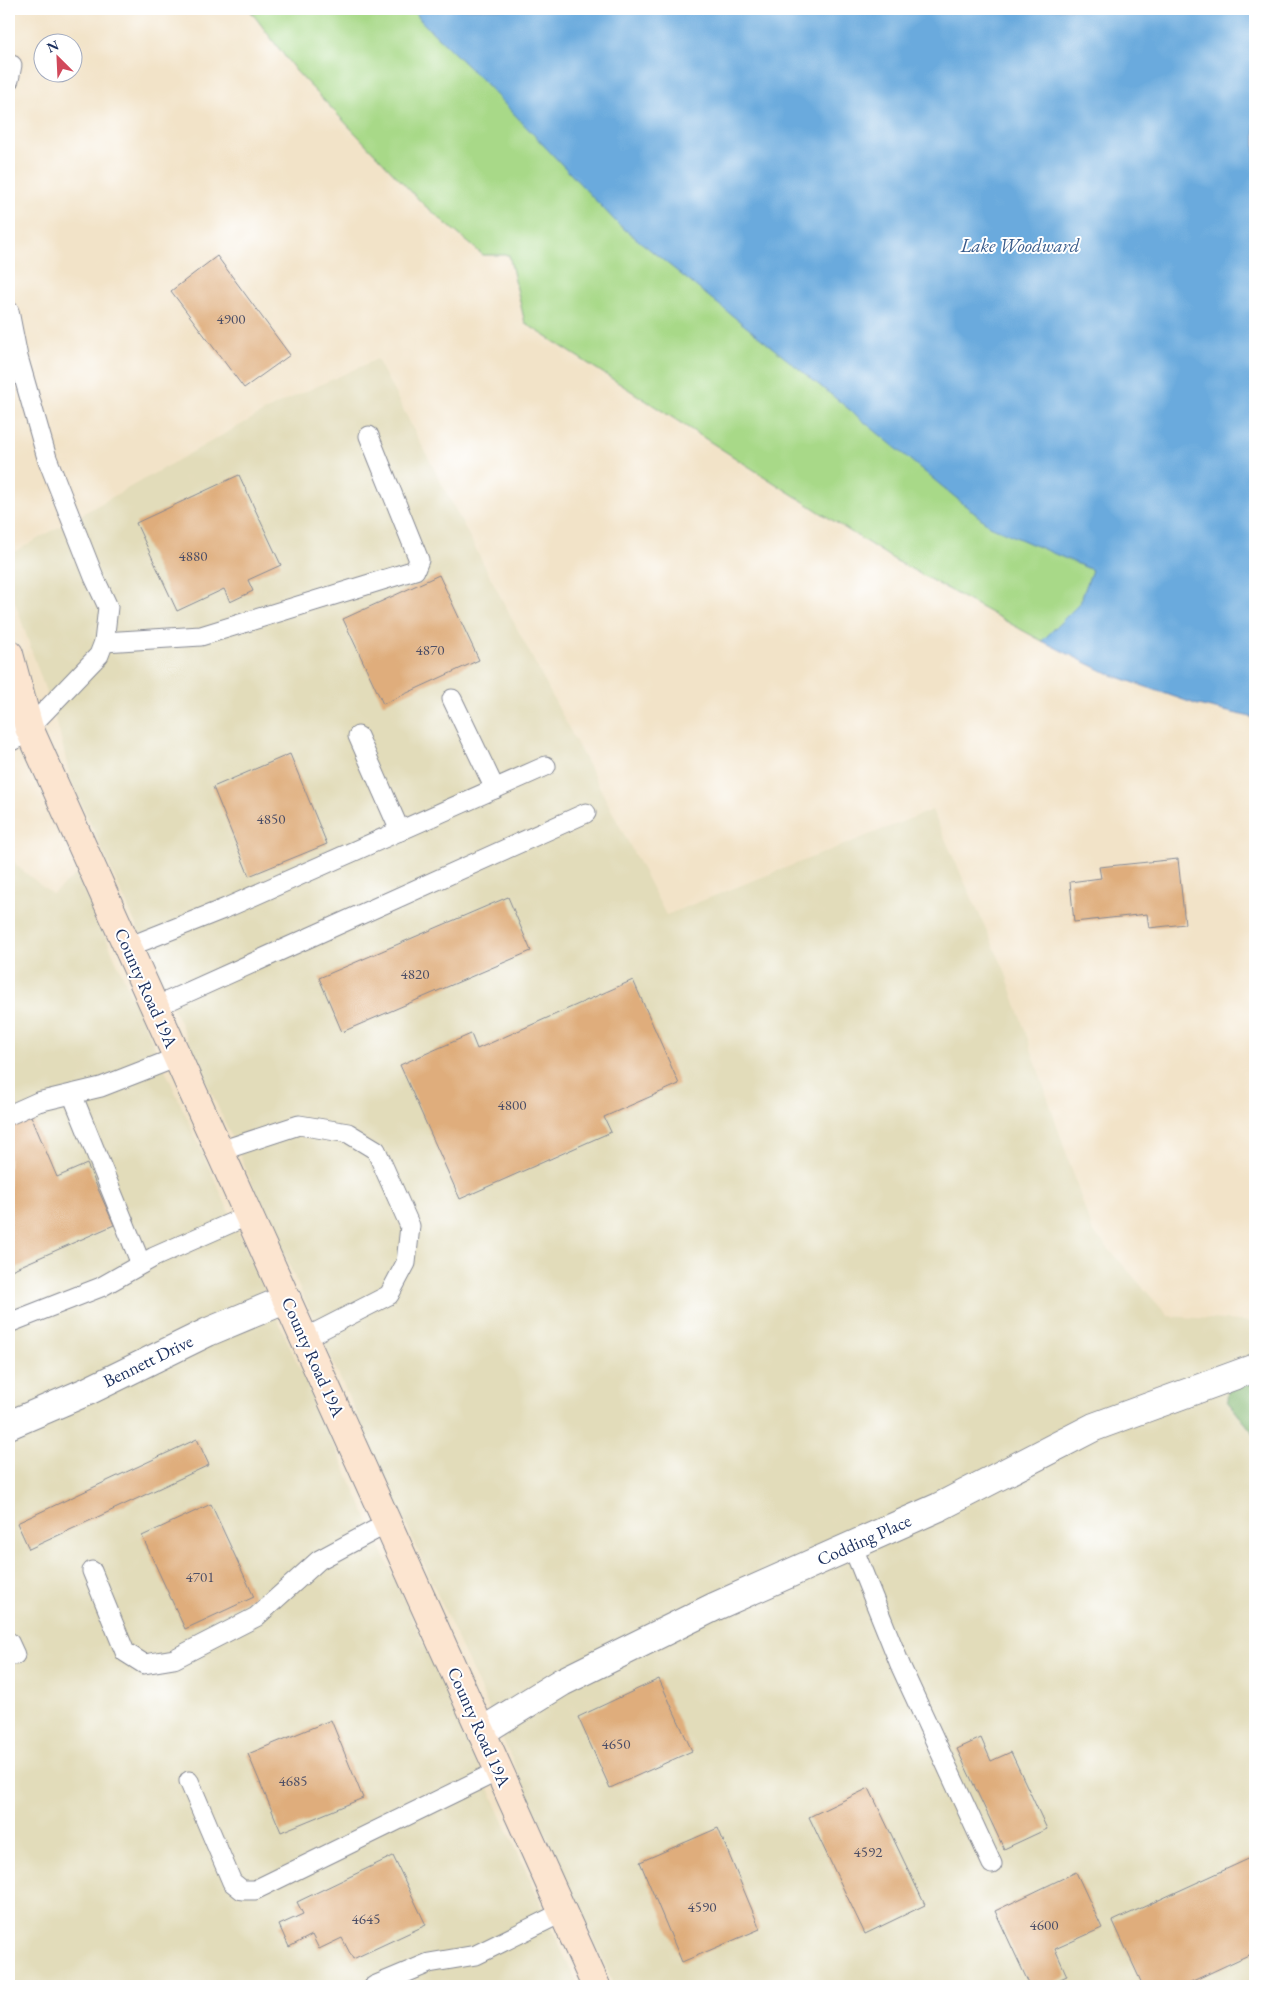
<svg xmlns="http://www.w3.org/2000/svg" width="1264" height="1995" font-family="'EB Garamond',serif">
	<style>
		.built { fill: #e2dcba }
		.green { fill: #a8d988; stroke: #628473 }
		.forest { fill: #86b974; stroke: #507469 }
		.water { fill: #6aaadd; stroke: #426c9e }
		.building { fill: #dfad7c }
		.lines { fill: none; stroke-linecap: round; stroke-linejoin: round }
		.lane-casing { stroke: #868993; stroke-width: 21 }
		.street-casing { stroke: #868993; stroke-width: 30 }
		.secondary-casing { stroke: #868993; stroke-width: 30 }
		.lane { stroke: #fff; stroke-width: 19 }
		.street { stroke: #fff; stroke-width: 28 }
		.secondary { stroke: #fce5d0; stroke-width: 28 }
		.labels { text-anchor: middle; stroke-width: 4; stroke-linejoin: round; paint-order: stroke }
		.number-label { font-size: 15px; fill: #4c4e66 }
		.street-label { font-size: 18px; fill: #1b2f5e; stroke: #fff }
		.water-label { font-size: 19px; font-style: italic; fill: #375a8a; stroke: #fff }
	</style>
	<rect width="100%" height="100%" fill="#fff"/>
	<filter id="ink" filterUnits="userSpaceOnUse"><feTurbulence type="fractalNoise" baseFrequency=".02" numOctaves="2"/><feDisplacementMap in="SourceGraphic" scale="10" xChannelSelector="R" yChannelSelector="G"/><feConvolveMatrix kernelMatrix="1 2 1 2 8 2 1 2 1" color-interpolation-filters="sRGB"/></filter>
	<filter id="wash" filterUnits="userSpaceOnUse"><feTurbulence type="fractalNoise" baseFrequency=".0096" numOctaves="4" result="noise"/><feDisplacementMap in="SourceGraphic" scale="20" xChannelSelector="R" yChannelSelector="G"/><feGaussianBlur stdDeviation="1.12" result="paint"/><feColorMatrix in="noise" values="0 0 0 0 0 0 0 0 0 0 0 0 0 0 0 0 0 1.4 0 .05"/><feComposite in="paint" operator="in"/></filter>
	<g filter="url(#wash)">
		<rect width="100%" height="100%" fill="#f2e3c8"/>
		<g class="built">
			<path d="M377 359 666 915 932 810 1005 971 1092 1230 1168 1316 1255 1322V1351L1227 1401 1255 1435V1986H614L71 781 58 727 9 585V555L278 404Z"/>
			<path d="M9 850 17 866 52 894 77 874 578 1986H9Z"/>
		</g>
		<path class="green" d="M249 9H413L422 22 509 105 1093 569 1080 603 1042 641 893 559 525 323 509 255H483L423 204 296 71Z"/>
		<path class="forest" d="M1255 1351V1435L1227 1401 1229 1374 1249 1361Z"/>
		<path class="water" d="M413 9H1255V718L1198 705 1109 674 1042 641 1080 603 1092 570 990 526 839 401 618 224 482 80 422 22Z"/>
		<g id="blocks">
			<g class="building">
				<path d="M217 256 290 355 244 388 171 291Z"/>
				<path d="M239 475 281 565 248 580 253 591 230 602 224 589 177 611 136 523Z"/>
				<path d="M439 575 479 660 383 704 343 619Z"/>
				<path d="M290 754 327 844 249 876 213 787Z"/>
				<path d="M1178 859 1185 924 1149 928 1147 914 1074 922 1070 882 1101 878 1099 867Z"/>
				<path d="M508 897 531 951 342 1032 319 978Z"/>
				<path d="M633 980 679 1084 604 1117 611 1132 460 1199 400 1065 471 1034 477 1049Z"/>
				<path d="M31 1116 57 1177 87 1164 114 1225 9 1271V1125Z"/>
				<path d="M197 1439 209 1465 29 1549 17 1523Z"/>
				<path d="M211 1504 254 1597 185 1629 142 1536Z"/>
				<path d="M659 1679 692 1751 610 1788 578 1717Z"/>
				<path d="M331 1720 363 1798 281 1832 248 1754Z"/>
				<path d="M981 1738 991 1761 1011 1752 1047 1829 1004 1849 957 1749Z"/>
				<path d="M869 1788 925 1905 865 1934 809 1817Z"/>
				<path d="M718 1828 760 1929 682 1962 640 1862Z"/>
				<path d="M393 1856 426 1925 353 1959 342 1938 319 1949 312 1935 289 1947 279 1925 303 1914 297 1902Z"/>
				<path d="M1255 1856V1952L1182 1986H1143L1113 1921Z"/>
				<path d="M1076 1872 1102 1928 1055 1949 1067 1976 1045 1986H1030L995 1911Z"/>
			</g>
		</g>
	</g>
	<g filter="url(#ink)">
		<use href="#blocks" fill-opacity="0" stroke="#868993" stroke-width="1"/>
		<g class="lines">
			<g class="lane-casing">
				<g id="lane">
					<path d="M9 80 12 65"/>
					<path d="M9 311 18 357 47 458 94 577 108 607 104 642 99 655 29 728"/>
					<path d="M104 642 201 636 415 570 419 560 369 436"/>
					<path d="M452 699 495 789"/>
					<path d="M358 736 400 831"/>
					<path d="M128 947 226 908 546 766"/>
					<path d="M155 1007 586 813"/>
					<path d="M72 1094 141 1264"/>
					<path d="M9 1115 38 1102 101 1087 178 1057"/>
					<path d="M220 1151 299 1125 348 1133 376 1150 410 1226 406 1263 389 1295 305 1338"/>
					<path d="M9 1323 101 1287 154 1257 249 1215"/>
					<path d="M852 1545 901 1667 992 1864"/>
					<path d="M92 1571 125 1652 144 1664 174 1659 256 1617 319 1560 388 1523"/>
					<path d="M9 1642 15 1655"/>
					<path d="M189 1781 232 1882 242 1890H255L498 1771"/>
					<path d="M374 1986 429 1963 476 1955 561 1913"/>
				</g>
			</g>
			<g class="street-casing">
				<g id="street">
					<path d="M9 737 29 728"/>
					<path d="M9 1425 88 1391 208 1332 287 1299"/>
					<path d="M481 1732 562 1682 714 1607 939 1507 1094 1427 1255 1368"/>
				</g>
			</g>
			<g class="secondary-casing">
				<path id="secondary" d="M9 654 29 728 596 1986"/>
			</g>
			<use href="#lane" class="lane"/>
			<use href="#street" class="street"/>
			<use href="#secondary" class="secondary"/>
		</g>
	</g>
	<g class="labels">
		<g class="number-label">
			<text x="231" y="324">4900</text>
			<text x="193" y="561">4880</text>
			<text x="430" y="655">4870</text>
			<text x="271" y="824">4850</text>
			<text x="415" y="979">4820</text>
			<text x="512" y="1110">4800</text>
			<text x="200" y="1582">4701</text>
			<text x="616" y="1749">4650</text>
			<text x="293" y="1786">4685</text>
			<text x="868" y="1857">4592</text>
			<text x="702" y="1912">4590</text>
			<text x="366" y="1924">4645</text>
			<text x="1044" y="1930">4600</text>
		</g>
		<g class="street-label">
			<text transform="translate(146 988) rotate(66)" y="6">County Road 19A</text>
			<text transform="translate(313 1357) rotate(66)" y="6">County Road 19A</text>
			<text transform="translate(148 1361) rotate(-26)" y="6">Bennett Drive</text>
			<text transform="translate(864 1540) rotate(-24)" y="6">Codding Place</text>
			<text transform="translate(479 1727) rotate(66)" y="6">County Road 19A</text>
		</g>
		<g class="water-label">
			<text x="1020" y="252">Lake Woodward</text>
		</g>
	</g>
	<rect width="1264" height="1995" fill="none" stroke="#fff" stroke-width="30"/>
	<g transform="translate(58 58) rotate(336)"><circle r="24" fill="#ffffff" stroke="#a4acbf"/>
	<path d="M0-4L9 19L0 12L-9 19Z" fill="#d1495b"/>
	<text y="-8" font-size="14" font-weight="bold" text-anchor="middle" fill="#1b2f5e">N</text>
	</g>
</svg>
